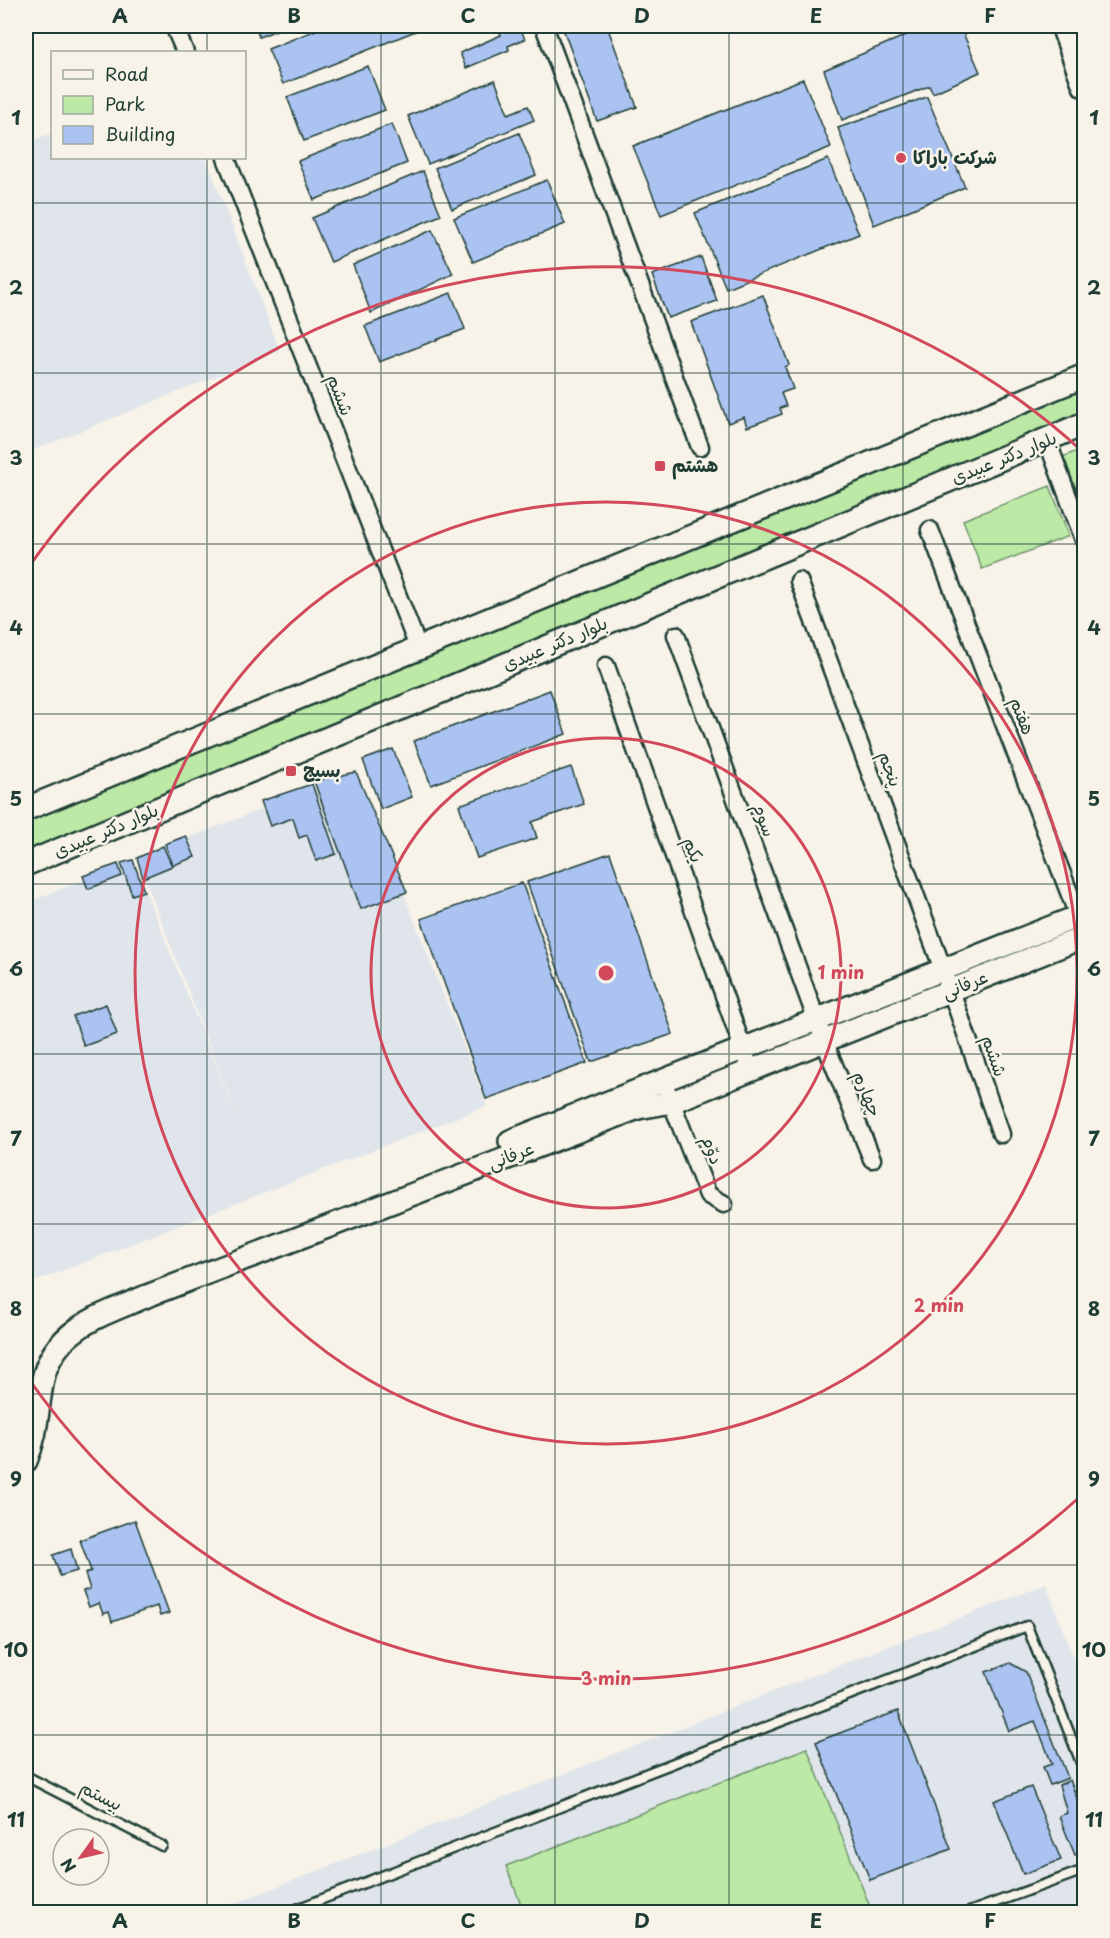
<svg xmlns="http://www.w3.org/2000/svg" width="1110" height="1938" font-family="'Playpen Sans','Playpen Sans Arabic',sans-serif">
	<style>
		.built { fill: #e0e5eb }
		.green { fill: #bce9a6; stroke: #6e936d; stroke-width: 1.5 }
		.building { fill: #abc3f1; stroke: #1f3d34; stroke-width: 1.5 }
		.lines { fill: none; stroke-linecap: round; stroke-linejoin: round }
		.service-casing { stroke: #1f3d34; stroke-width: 13 }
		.minor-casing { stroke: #1f3d34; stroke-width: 21 }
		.tertiary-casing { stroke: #1f3d34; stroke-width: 26 }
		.secondary-casing { stroke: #1f3d34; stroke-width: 27 }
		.service { stroke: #f7f3e8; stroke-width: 8 }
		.minor { stroke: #f7f3e8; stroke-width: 16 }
		.tertiary { stroke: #f7f3e8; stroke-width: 21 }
		.secondary { stroke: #f7f3e8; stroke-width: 22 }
		.grid { fill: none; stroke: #1f3d34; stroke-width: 1.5; stroke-opacity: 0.55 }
		.ring { fill: none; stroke: #d1495b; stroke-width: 3 }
		.poi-dot { fill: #d1495b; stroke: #f7f3e8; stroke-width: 2 }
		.labels { text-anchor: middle; stroke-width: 5; stroke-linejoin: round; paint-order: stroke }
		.poi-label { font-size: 18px; font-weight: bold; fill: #1f3d34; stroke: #f7f3e8; text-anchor: start }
		.street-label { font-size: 18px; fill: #1f3d34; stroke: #f7f3e8 }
		.centre { fill: #d1495b; stroke: #f7f3e8; stroke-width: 3 }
		.ring-label { font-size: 18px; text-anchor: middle; font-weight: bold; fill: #d1495b; stroke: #f7f3e8; stroke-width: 5; stroke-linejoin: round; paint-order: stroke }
		.neatline { fill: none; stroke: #1f3d34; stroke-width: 2 }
		.grid-label { font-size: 20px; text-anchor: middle; font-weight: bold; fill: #1f3d34 }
	</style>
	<rect width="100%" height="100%" fill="#f7f3e8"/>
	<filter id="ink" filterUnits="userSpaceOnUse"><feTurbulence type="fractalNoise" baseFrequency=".0167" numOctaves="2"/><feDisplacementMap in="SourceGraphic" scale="12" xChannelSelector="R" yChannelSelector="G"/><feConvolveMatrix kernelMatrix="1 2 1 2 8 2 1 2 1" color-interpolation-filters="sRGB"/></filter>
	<g filter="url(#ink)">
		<g class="built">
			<path d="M52 133V158H206L280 351 26 453V143Z"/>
			<path d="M356 772 487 1106 26 1285V903L133 860 240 1125 137 858Z"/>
			<path d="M1046 1584 1084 1687V1912H213Z"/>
		</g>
		<g class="green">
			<path d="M1084 383V414L26 851V821Z"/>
			<path d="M1084 448V508L1063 457Z"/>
			<path d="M1050 486 1069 536 982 569 963 520Z"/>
			<path d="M807 1748 872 1912H524L506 1866Z"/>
		</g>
		<g class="building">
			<path d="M255 26H287L259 37Z"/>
			<path d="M326 26H428L283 84 268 49Z"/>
			<path d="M497 26H519L525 39 508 46 509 50 466 68 460 53 501 35Z"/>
			<path d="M562 26H607L637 107 597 121Z"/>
			<path d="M928 26H960L980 72 933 93 929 86 842 120 824 70Z"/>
			<path d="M368 66 385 110 304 141 287 97Z"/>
			<path d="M803 79 831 147 661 215 633 146Z"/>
			<path d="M495 80 508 114 528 106 534 120 428 164 408 116Z"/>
			<path d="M927 97 965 187 874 225 838 128Z"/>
			<path d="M392 124 407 163 314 200 298 161Z"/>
			<path d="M519 133 536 175 452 209 435 168Z"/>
			<path d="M828 159 859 234 726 288 695 213Z"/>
			<path d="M423 171 441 215 331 262 312 218Z"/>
			<path d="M547 180 565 224 473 262 454 218Z"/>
			<path d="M432 230 453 274 371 313 353 265Z"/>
			<path d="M701 257 717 301 668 318 652 275Z"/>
			<path d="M451 293 465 329 379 362 365 326Z"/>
			<path d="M763 295 789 365 785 367 793 389 781 393 786 406 780 408 782 414 747 427 744 417 728 423 691 322Z"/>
			<path d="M550 690 566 734 431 785 414 741Z"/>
			<path d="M393 749 412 797 381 809 363 760Z"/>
			<path d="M571 767 584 804 532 822 537 838 477 858 459 805Z"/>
			<path d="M356 772 407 892 361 909 314 781Z"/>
			<path d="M312 784 336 854 316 861 307 835 299 838 293 818 270 826 261 801Z"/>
			<path d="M186 836 195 857 173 865 165 844Z"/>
			<path d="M163 846 172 866 143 878 137 858Z"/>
			<path d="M610 853 673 1034 591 1062 527 882Z"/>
			<path d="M133 860 144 891 132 895 121 863Z"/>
			<path d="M118 864 122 876 88 889 83 876Z"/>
			<path d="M522 883 587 1063 486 1099 421 919Z"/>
			<path d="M106 1004 117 1034 84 1046 73 1016Z"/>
			<path d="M135 1520 169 1613 160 1616 157 1606 112 1622 109 1612 103 1614 99 1603 89 1607 83 1591 90 1589 85 1574 91 1571 80 1540Z"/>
			<path d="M71 1549 77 1571 60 1576 53 1555Z"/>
			<path d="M1010 1663 1026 1672 1068 1778 1050 1785 1043 1767 1052 1764 1035 1721 1009 1731 986 1672Z"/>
			<path d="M898 1711 951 1849 870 1880 816 1742Z"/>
			<path d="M1070 1780 1084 1817V1851L1075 1855 1059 1816 1067 1813 1059 1785Z"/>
			<path d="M1031 1787 1061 1860 1023 1874 994 1801Z"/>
		</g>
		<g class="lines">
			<g class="service-casing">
				<g id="service">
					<path d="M26 1776 162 1846"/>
					<path d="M289 1912 1027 1626 1084 1770"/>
					<path d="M969 1912 1084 1870"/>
				</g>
			</g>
			<g class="minor-casing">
				<g id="minor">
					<path d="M174 26 185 52"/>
					<path d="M544 26 700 447"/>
					<path d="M226 158 418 647"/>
					<path d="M1047 440 1084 540"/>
					<path d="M930 530 1082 926"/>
					<path d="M799 581 951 991 1001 1134"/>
					<path d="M676 635 825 1043 872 1159"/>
					<path d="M606 666 751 1071"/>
					<path d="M667 1091 708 1195 724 1204"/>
				</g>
			</g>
			<g class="tertiary-casing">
				<g id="tertiary">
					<path d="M1062 26 1084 86"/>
					<path d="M510 1141 1084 914"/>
					<path d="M26 1461C38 1433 37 1408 43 1379 54 1328 105 1314 147 1296L638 1108 672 1102 1084 937"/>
				</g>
			</g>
			<g class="secondary-casing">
				<g id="secondary">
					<path d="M26 809 1084 376"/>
					<path d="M26 864 1084 424"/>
				</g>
			</g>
			<use href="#service" class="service"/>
			<use href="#minor" class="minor"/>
			<use href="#tertiary" class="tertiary"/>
			<use href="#secondary" class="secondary"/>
		</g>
	</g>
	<path class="grid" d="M207 26V52M381 26V1912M555 26V1912M729 26V1912M903 26V1912M207 158V1912M26 203H1084M26 373H1084M26 544H1084M26 714H1084M26 884H1084M26 1054H1084M26 1224H1084M26 1394H1084M26 1565H1084M26 1735H1084"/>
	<g class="ring">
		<circle cx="606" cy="973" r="235"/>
		<circle cx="606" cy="973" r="471"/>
		<path d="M1083 1494A706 706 0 0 1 28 1378M28 568A706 706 0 0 1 1083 452"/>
	</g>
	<g class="poi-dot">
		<circle cx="901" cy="158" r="6"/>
		<rect x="654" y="460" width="12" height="12" rx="3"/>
		<rect x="285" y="765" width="12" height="12" rx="3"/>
	</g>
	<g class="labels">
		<g class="poi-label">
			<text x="913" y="164">شرکت باراکا</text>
			<text x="672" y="472">هشتم</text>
			<text x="303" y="777">بسیج</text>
		</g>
		<g class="street-label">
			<text transform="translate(340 395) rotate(69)" y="6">ششم</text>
			<text transform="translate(1004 458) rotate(-22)" y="6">بلوار دکتر عبیدی</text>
			<text transform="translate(555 644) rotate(-23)" y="6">بلوار دکتر عبیدی</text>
			<text transform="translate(1022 716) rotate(69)" y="6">هفتم</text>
			<text transform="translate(890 769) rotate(70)" y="6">پنجم</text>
			<text transform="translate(764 820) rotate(70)" y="6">سوم</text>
			<text transform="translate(106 831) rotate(-23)" y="6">بلوار دکتر عبیدی</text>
			<text transform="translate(693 850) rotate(70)" y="6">یکم</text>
			<text transform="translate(965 985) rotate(-22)" y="6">عرفانی</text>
			<text transform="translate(994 1056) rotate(71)" y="6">ششم</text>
			<text transform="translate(867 1094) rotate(68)" y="6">چهارم</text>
			<text transform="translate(712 1150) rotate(69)" y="6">دوّم</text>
			<text transform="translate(511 1156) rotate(-21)" y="6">عرفانی</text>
			<text transform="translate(101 1796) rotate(27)" y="6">بیستم</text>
		</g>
	</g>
	<circle cx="606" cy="973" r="9" class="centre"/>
	<g class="ring-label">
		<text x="841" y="979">1 min</text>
		<text x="939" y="1312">2 min</text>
		<text x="606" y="1685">3 min</text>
	</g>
	<rect width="1110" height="1938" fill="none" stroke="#f7f3e8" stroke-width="66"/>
	<rect x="51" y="51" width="195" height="108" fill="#f7f3e8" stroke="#a1aaa0" stroke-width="1.5"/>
	<rect x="63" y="70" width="30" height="9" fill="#f7f3e8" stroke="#a1aaa0" stroke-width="1.5"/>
	<text x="105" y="81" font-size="18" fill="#1f3d34">Road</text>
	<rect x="63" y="96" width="30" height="18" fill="#bce9a6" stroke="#a1aaa0" stroke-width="1.5"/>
	<text x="105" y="111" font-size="18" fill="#1f3d34">Park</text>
	<rect x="63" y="126" width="30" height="18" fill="#abc3f1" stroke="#a1aaa0" stroke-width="1.5"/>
	<text x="105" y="141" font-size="18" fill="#1f3d34">Building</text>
	<g transform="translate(81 1857) rotate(236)"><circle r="28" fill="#f7f3e8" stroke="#a1aaa0" stroke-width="1.5"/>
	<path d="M0-4.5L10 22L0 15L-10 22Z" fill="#d1495b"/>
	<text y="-9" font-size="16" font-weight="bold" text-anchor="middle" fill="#1f3d34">N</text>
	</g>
	<rect x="33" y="33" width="1044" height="1872" class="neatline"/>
	<g class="grid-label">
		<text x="120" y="23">A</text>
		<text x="294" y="23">B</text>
		<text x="468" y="23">C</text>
		<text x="642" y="23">D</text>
		<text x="816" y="23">E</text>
		<text x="990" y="23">F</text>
		<text x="16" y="125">1</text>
		<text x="1094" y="125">1</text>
		<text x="16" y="295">2</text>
		<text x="1094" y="295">2</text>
		<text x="16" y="465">3</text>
		<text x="1094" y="465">3</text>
		<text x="16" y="635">4</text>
		<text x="1094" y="635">4</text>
		<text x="16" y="806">5</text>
		<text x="1094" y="806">5</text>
		<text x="16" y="976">6</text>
		<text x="1094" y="976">6</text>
		<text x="16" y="1146">7</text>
		<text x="1094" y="1146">7</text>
		<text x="16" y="1316">8</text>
		<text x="1094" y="1316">8</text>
		<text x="16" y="1486">9</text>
		<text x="1094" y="1486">9</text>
		<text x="16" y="1657">10</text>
		<text x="1094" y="1657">10</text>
		<text x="16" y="1827">11</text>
		<text x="1094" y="1827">11</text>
		<text x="120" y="1928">A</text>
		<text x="294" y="1928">B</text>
		<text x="468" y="1928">C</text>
		<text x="642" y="1928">D</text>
		<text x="816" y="1928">E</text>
		<text x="990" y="1928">F</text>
	</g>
</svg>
